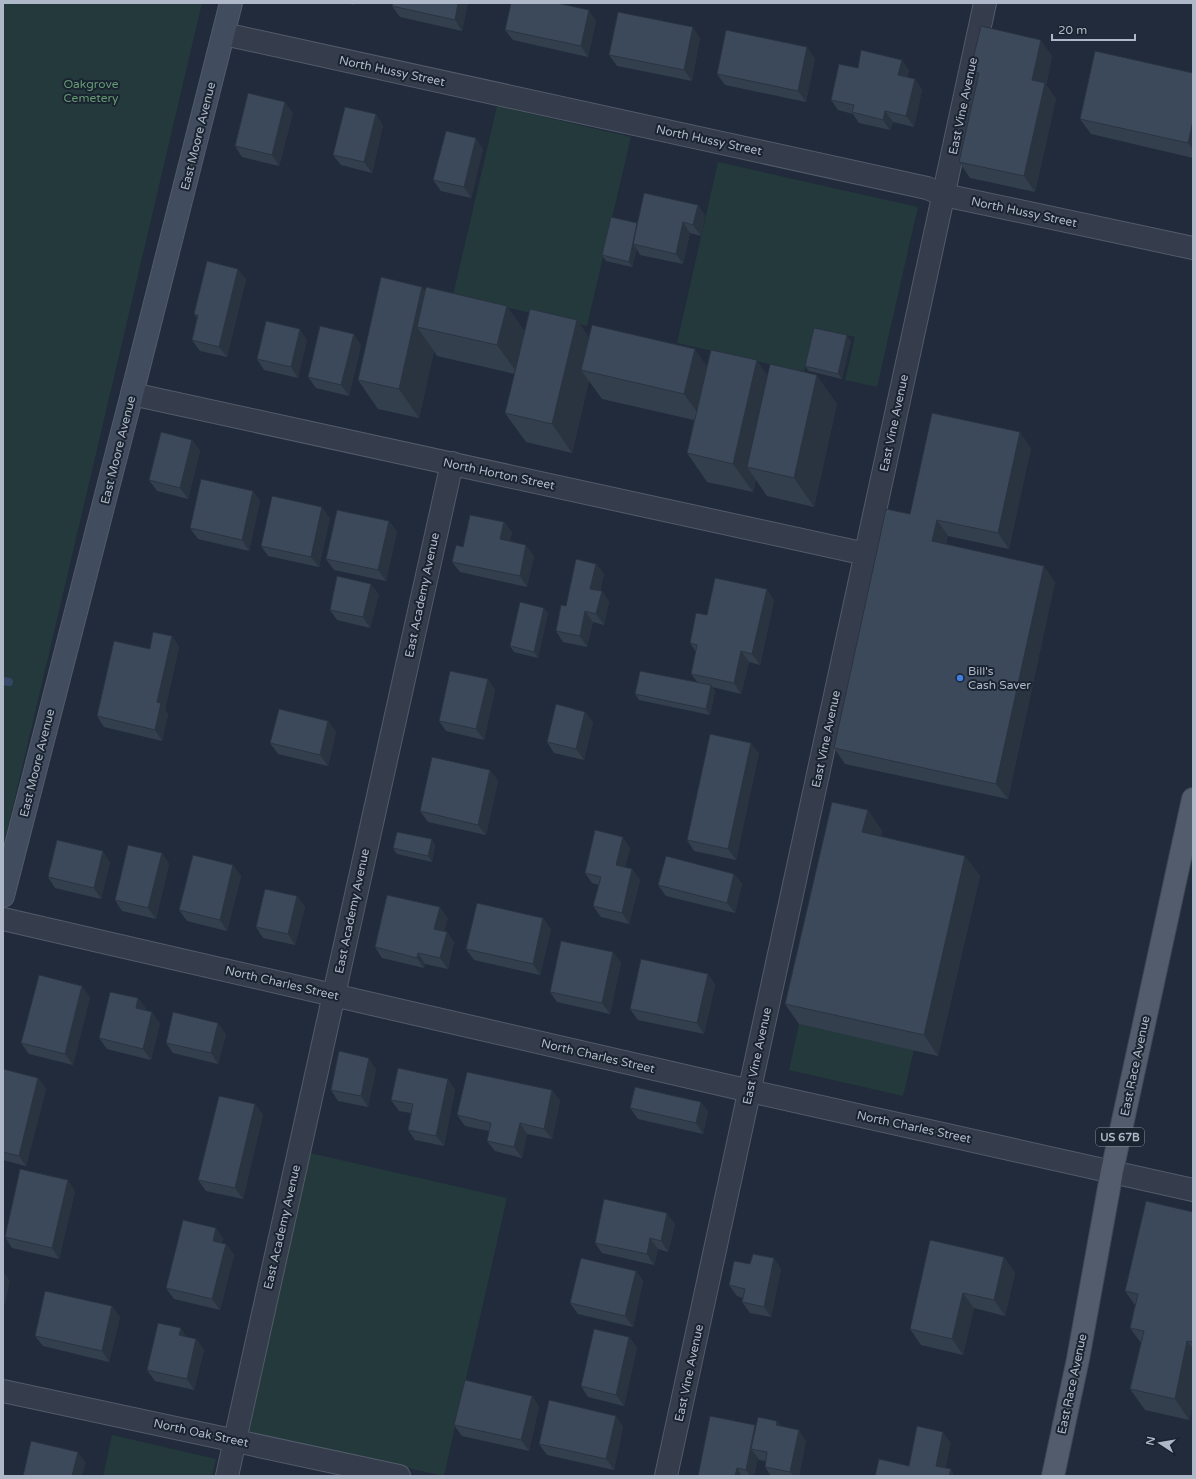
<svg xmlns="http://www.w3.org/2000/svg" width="1196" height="1479" font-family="'Varela Round',sans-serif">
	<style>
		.green { fill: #23393c }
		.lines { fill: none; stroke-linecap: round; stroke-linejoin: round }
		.stream { stroke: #334664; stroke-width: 8 }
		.street-casing { stroke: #525b69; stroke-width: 24 }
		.secondary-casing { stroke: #525b69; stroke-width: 24 }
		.primary-casing { stroke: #3e4755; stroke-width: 24 }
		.street { stroke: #353d4c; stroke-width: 22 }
		.secondary { stroke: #424c5f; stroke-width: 22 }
		.primary { stroke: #525c6c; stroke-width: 22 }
		.wall { fill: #343f4e }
		.shaded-wall { fill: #2a3340 }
		.building { fill: #3c495b; stroke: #2a3340 }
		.shop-dot { fill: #3f7fe0; stroke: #1a2330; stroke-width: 1.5 }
		.labels { text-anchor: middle; stroke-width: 4; stroke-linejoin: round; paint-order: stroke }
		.shield { fill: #1a2330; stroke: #828b9a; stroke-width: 1 }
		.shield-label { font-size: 11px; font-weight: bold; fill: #afb8c8 }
		.street-label { font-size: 12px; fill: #afb8c8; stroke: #1a2330 }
		.park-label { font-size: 12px; fill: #659a73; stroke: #1a2330 }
		.poi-label { font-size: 12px; fill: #afb8c8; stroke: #1a2330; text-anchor: start }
	</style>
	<rect width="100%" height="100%" fill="#212b3b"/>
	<g class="green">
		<path d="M3 3H202L3 849Z"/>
		<path d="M497 106 631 137 587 326 453 295Z"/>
		<path d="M718 162 918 207 877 387 845 380 855 337 815 328 804 372 677 343Z"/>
		<path d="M799 1024 914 1050 903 1096 789 1070Z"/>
		<path d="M310 1153 507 1198 444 1476 247 1432Z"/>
		<path d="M112 1435 216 1459 212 1476H103Z"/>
	</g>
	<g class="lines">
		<path class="stream" d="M3 681 9 682"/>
		<g class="street-casing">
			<g id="street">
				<path d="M224 34 927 188 944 195 1193 248"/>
				<path d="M132 394 866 554"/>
				<path d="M3 919 750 1091 1193 1190"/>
				<path d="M3 1391 399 1476"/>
				<path d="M227 1476 452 463"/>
				<path d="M666 1476 985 3"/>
			</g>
		</g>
		<g class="secondary-casing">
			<path id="secondary" d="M3 896 132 394 231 3"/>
		</g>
		<g class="primary-casing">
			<path id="primary" d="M1053 1476 1078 1359 1112 1171 1193 799"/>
		</g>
		<use href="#street" class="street"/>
		<use href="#secondary" class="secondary"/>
		<use href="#primary" class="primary"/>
	</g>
	<g class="wall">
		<path d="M346 3H354V5Z"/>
		<path d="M393 3H468L462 31 400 17 392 6Z"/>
		<path d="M511 3H562V4L596 21 588 57 513 40 505 30Z"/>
		<path d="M700 38 692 81 617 66 609 55Z"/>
		<path d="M1052 56 1046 85 1056 99 1035 192 970 178 959 162 977 81 970 71Z"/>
		<path d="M815 58 806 102 725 85 717 74Z"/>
		<path d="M858 68 909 70 907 78 915 79 922 90 914 127 893 122 890 130 859 123 853 114 838 110 831 100Z"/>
		<path d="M1193 73V158L1091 134 1080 119Z"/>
		<path d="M293 113 279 166 242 157 235 146Z"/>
		<path d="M383 125 372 173 341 165 333 155Z"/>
		<path d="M483 149 471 198 441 191 433 180Z"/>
		<path d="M698 205 705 216 701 236 690 233 683 264 640 255 637 249 632 267 606 261 602 255 637 223Z"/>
		<path d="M246 279 227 357 200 351 192 340 197 318 194 314Z"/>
		<path d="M422 287 425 291 507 306 525 332 577 320 589 338 707 366 768 376 837 404 814 507 767 496 756 480 753 492 707 482 687 453 694 420 602 399 589 381 572 453 526 442 505 413 515 374 437 356 434 351 419 418 378 409 358 380Z"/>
		<path d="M307 340 298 378 264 370 257 359Z"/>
		<path d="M851 341 842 379 809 371 805 366Z"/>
		<path d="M361 345 349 396 316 388 308 377Z"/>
		<path d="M192 440 200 451 188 499 157 491 149 480Z"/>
		<path d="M1031 448 1009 549 948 536 946 544 1055 582 1008 799 845 764 834 748 910 514Z"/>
		<path d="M253 491 260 501 249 551 198 539 190 528Z"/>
		<path d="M330 518 319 567 268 556 261 546Z"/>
		<path d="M389 521 397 532 386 581 334 570 326 559Z"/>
		<path d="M504 522 512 532 510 541 534 556 527 587 460 572 452 562 463 547Z"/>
		<path d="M596 564 604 574 600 591H602L609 602 604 625 593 622 587 647 563 642 556 631 566 606Z"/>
		<path d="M379 594 370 628 337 620 330 610Z"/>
		<path d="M774 600 760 665 749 662 741 694 712 687 715 691 710 715 639 700 635 694 698 683 691 674 696 652 690 643 707 615Z"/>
		<path d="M548 613 538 658 514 652 510 646Z"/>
		<path d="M172 636 179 647 165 710 168 714 162 741 104 727 97 716 150 649Z"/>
		<path d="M488 679 495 690 484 740 446 731 439 721Z"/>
		<path d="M585 712 593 722 584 760 554 753 547 742Z"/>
		<path d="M328 721 336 732 328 766 278 754 270 743Z"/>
		<path d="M759 753 736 860 694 851 687 840Z"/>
		<path d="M490 770 498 781 486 835 428 822 420 811Z"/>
		<path d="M868 810 882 831 881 836 965 856 980 876 938 1056 799 1024 785 1004Z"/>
		<path d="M435 845 432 862 397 854 393 848Z"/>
		<path d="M630 848 625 867 632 869 640 880 629 924 601 917 593 906 599 885 592 883 585 873Z"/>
		<path d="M162 853 169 864 156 919 122 911 115 900Z"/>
		<path d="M110 862 101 899 55 888 48 877Z"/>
		<path d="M233 865 241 876 227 931 187 921 179 910Z"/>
		<path d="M734 874 742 884 735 913 666 896 658 885Z"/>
		<path d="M297 896 305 907 295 945 263 938 256 927Z"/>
		<path d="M448 918 444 931 447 932 454 942 448 969 425 964 424 968 382 958 375 947Z"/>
		<path d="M551 929 540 975 474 960 466 949Z"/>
		<path d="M613 952 621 963 610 1014 557 1002 550 992Z"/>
		<path d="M708 974 715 985 704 1034 638 1020 630 1009Z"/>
		<path d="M90 997 73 1065 29 1054 21 1043Z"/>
		<path d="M138 998 146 1009 145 1011 160 1023 151 1060 107 1049 99 1038Z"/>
		<path d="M226 1034 218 1064 173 1053 166 1043Z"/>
		<path d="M3 1069 38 1078 46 1089 26 1166 3 1160Z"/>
		<path d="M376 1069 368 1107 338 1101 331 1090Z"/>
		<path d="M455 1089 444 1146 415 1140 408 1130 411 1113 399 1111 391 1100Z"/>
		<path d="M552 1090 560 1101 552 1139 527 1134 522 1158 495 1151 487 1141 489 1131 465 1126 457 1115Z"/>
		<path d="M701 1102 708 1112 703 1134 638 1119 630 1108Z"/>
		<path d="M255 1104 263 1115 243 1199 206 1191 198 1180Z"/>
		<path d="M75 1191 59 1259 12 1248 5 1237Z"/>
		<path d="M1193 1212V1402L1189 1420 1145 1410 1130 1389 1141 1343 1130 1328 1135 1305 1125 1291Z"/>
		<path d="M675 1224 668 1252 658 1249 654 1265 602 1253 595 1243Z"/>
		<path d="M223 1238 222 1243 226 1244 234 1255 220 1310 174 1299 166 1288Z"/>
		<path d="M1004 1257 1015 1273 1005 1316 974 1308 963 1355 921 1345 910 1329Z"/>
		<path d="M750 1264 781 1269 771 1317 750 1313 742 1302 743 1298 737 1296 729 1285Z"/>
		<path d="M636 1271 643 1281 633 1327 578 1314 570 1303Z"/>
		<path d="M120 1317 109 1362 43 1346 35 1336Z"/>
		<path d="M187 1337 196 1339 204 1350 194 1390 155 1381 147 1370Z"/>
		<path d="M629 1337 637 1348 624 1406 588 1397 581 1386Z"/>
		<path d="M532 1396 539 1407 529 1451 462 1436 454 1425Z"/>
		<path d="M616 1416 623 1427 614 1470 547 1455 539 1444Z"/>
		<path d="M777 1421 781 1426 806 1441 799 1476H771L765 1467 766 1461 759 1460 758 1458 754 1476H698L755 1425 756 1426Z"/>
	</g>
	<g class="shaded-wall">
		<path d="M458 3H468L462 31 455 20Z"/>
		<path d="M589 10 596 21 588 57 581 46Z"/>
		<path d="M693 27 700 38 692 81 684 70Z"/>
		<path d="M1041 40 1052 56 1046 85 1056 99 1035 192 1024 176 1032 80Z"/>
		<path d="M807 47 815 58 806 102 798 91Z"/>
		<path d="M902 60 909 70 905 86 898 75Z"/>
		<path d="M915 79 922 90 914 127 906 116Z"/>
		<path d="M285 102 293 113 279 166 272 155Z"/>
		<path d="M885 111 893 122 890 130 883 120Z"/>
		<path d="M376 114 383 125 372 173 364 162Z"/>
		<path d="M1193 121V150L1188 143Z"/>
		<path d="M476 138 483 149 471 198 464 187Z"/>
		<path d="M698 205 705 216 701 236 693 225Z"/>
		<path d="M683 222 690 233 683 264 676 254Z"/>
		<path d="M633 244 637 249 632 267 629 262Z"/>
		<path d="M238 269 246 279 227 357 219 347Z"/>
		<path d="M422 287 442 316 417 327 434 351 419 418 399 389Z"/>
		<path d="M507 306 527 335 518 374 497 345Z"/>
		<path d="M577 320 597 349 581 370 589 381 572 453 552 424Z"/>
		<path d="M300 329 307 340 298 378 291 367Z"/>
		<path d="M354 334 361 345 349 396 341 385Z"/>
		<path d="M847 335 851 341 842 379 838 374Z"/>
		<path d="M695 349 715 378 705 423 684 394Z"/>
		<path d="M757 360 777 389 747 467 756 480 753 492 733 464Z"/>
		<path d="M817 375 837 404 814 507 794 478Z"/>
		<path d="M1020 432 1031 448 1009 549 998 533Z"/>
		<path d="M192 440 200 451 188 499 180 488Z"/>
		<path d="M253 491 260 501 249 551 242 540Z"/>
		<path d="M322 507 330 518 319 567 311 557Z"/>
		<path d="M937 520 948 536 943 557 932 541Z"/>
		<path d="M389 521 397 532 386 581 378 570Z"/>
		<path d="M504 522 512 532 508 550 500 539Z"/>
		<path d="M526 545 534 556 527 587 520 576Z"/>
		<path d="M596 564 604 574 598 599 590 589Z"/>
		<path d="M1044 566 1055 582 1008 799 996 784Z"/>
		<path d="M371 584 379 594 370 628 363 617Z"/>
		<path d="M767 589 774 600 760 665 752 654Z"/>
		<path d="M602 591 609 602 604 625 596 614Z"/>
		<path d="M544 608 548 613 538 658 534 652Z"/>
		<path d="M585 611 593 622 587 647 580 636Z"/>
		<path d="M172 636 179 647 165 710 168 714 162 741 155 730 157 702Z"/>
		<path d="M741 651 749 662 741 694 734 683Z"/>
		<path d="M488 679 495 690 484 740 476 729Z"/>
		<path d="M711 685 715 691 710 715 706 709Z"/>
		<path d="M585 712 593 722 584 760 576 749Z"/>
		<path d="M328 721 336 732 328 766 320 755Z"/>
		<path d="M751 743 759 753 736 860 728 849Z"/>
		<path d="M490 770 498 781 486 835 478 825Z"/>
		<path d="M868 810 882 831 877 852 862 832Z"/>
		<path d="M623 837 630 848 623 876 616 865Z"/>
		<path d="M432 839 435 845 432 862 428 856Z"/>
		<path d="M103 851 110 862 101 899 94 888Z"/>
		<path d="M162 853 169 864 156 919 148 908Z"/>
		<path d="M965 856 980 876 938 1056 924 1035Z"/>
		<path d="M233 865 241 876 227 931 220 920Z"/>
		<path d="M632 869 640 880 629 924 622 913Z"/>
		<path d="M734 874 742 884 735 913 727 903Z"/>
		<path d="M297 896 305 907 295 945 288 934Z"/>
		<path d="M440 907 448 918 442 939 434 929Z"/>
		<path d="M543 918 551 929 540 975 533 964Z"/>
		<path d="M447 932 454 942 448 969 440 958Z"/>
		<path d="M613 952 621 963 610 1014 602 1003Z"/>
		<path d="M418 953 425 964 424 968 417 958Z"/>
		<path d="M708 974 715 985 704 1034 697 1023Z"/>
		<path d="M82 986 90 997 73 1065 65 1054Z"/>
		<path d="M138 998 146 1009 143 1019 136 1008Z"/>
		<path d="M152 1012 160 1023 151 1060 143 1049Z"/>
		<path d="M218 1023 226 1034 218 1064 211 1053Z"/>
		<path d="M369 1058 376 1069 368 1107 361 1096Z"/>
		<path d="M38 1078 46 1089 26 1166 19 1156Z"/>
		<path d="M448 1079 455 1089 444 1146 436 1136Z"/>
		<path d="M552 1090 560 1101 552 1139 544 1129Z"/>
		<path d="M701 1102 708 1112 703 1134 696 1123Z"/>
		<path d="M255 1104 263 1115 243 1199 235 1188Z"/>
		<path d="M520 1123 527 1134 522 1158 514 1147Z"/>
		<path d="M68 1180 75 1191 59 1259 52 1248Z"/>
		<path d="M667 1213 675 1224 668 1252 661 1241Z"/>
		<path d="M216 1228 223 1238 220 1252 213 1241Z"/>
		<path d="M650 1238 658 1249 654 1265 647 1254Z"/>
		<path d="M226 1244 234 1255 220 1310 212 1299Z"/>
		<path d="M1004 1257 1015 1273 1005 1316 994 1300Z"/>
		<path d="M774 1258 781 1269 771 1317 764 1307Z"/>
		<path d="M3 1271 10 1281 3 1312Z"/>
		<path d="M636 1271 643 1281 633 1327 625 1316Z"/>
		<path d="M963 1293 974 1308 963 1355 952 1339Z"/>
		<path d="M112 1306 120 1317 109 1362 102 1351Z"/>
		<path d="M181 1328 188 1339 179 1335Z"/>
		<path d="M629 1337 637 1348 624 1406 616 1395Z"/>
		<path d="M196 1339 204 1350 194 1390 187 1379Z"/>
		<path d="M1187 1341 1193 1349V1402L1189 1420 1175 1399Z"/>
		<path d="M532 1396 539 1407 529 1451 521 1440Z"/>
		<path d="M616 1416 623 1427 614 1470 606 1459Z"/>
		<path d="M777 1421 785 1431 776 1425Z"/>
		<path d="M755 1425 762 1436 751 1449 758 1458 754 1476H750L746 1470Z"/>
		<path d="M799 1430 806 1441 799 1476H793L790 1472Z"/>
		<path d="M943 1432 951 1443 944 1476 936 1466Z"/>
		<path d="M78 1452 86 1463 82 1476H72Z"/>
		<path d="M737 1468 742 1476H735Z"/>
		<path d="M951 1469 955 1476H949Z"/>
	</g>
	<g class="building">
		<path d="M393 3H458L455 20 392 6Z"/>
		<path d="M511 3H557L589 10 581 46 505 30Z"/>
		<path d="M618 12 693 27 684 70 609 55Z"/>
		<path d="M981 26 1041 40 1032 80 1045 83 1024 176 959 162 979 73 970 71Z"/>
		<path d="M726 30 807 47 798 91 717 74Z"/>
		<path d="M861 50 902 60 898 75 915 79 906 116 885 111 883 120 852 112 854 105 831 100 839 64 858 68Z"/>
		<path d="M1095 51 1193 73V121L1188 143 1080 119Z"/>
		<path d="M248 93 285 102 272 155 235 146Z"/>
		<path d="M345 107 376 114 364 162 333 155Z"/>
		<path d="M446 131 476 138 464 187 433 180Z"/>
		<path d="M644 193 698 205 693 225 683 222 676 254 633 244Z"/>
		<path d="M611 217 637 223 629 262 602 255Z"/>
		<path d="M207 261 238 269 219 347 192 340 198 315 194 314Z"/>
		<path d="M381 277 422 287 399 389 358 380Z"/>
		<path d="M426 287 507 306 497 345 417 327Z"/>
		<path d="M530 309 577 320 552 424 505 413Z"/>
		<path d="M266 321 300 329 291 367 257 359Z"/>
		<path d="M592 325 695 349 684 394 581 370Z"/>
		<path d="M320 326 354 334 341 385 308 377Z"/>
		<path d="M814 328 847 335 838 374 805 366Z"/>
		<path d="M711 350 757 360 733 464 687 453Z"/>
		<path d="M770 364 817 375 794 478 747 467Z"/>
		<path d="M932 413 1020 432 998 533 937 520 932 541 1044 566 996 784 834 748 886 509 910 514Z"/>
		<path d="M161 432 192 440 180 488 149 480Z"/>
		<path d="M201 479 253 491 242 540 190 528Z"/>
		<path d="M272 496 322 507 311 557 261 546Z"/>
		<path d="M337 510 389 521 378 570 326 559Z"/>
		<path d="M470 515 504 522 500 539 526 545 520 576 452 562 456 545 463 547Z"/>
		<path d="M576 559 596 564 590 589 602 591 596 614 585 611 580 636 556 631 561 605 566 606Z"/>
		<path d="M337 576 371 584 363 617 330 610Z"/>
		<path d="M715 578 767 589 752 654 741 651 734 683 691 674 697 645 690 643 696 613 707 615Z"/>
		<path d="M520 602 544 608 534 652 510 646Z"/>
		<path d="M153 632 172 636 157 702 161 703 155 730 97 716 114 641 150 649Z"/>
		<path d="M450 671 488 679 476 729 439 721Z"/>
		<path d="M640 671 711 685 706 709 635 694Z"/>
		<path d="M556 704 585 712 576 749 547 742Z"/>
		<path d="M279 709 328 721 320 755 270 743Z"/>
		<path d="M710 734 751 743 728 849 687 840Z"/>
		<path d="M432 757 490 770 478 825 420 811Z"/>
		<path d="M832 802 868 810 862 832 965 856 924 1035 785 1004Z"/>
		<path d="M595 830 623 837 616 865 632 869 622 913 593 906 601 877 585 873Z"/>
		<path d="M397 832 432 839 428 856 393 848Z"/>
		<path d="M57 840 103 851 94 888 48 877Z"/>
		<path d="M128 845 162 853 148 908 115 900Z"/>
		<path d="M193 855 233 865 220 920 179 910Z"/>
		<path d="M666 856 734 874 727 903 658 885Z"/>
		<path d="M265 889 297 896 288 934 256 927Z"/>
		<path d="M387 895 440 907 434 929 447 932 440 958 418 953 417 958 375 947Z"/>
		<path d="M477 903 543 918 533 964 466 949Z"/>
		<path d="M561 941 613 952 602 1003 550 992Z"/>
		<path d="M641 959 708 974 697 1023 630 1009Z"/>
		<path d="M39 975 82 986 65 1054 21 1043Z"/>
		<path d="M110 992 138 998 136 1008 152 1012 143 1049 99 1038Z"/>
		<path d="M173 1012 218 1023 211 1053 166 1043Z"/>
		<path d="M339 1051 369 1058 361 1096 331 1090Z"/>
		<path d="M398 1068 448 1079 436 1136 408 1130 413 1104 391 1100Z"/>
		<path d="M3 1069 38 1078 19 1156 3 1152Z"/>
		<path d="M467 1072 552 1090 544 1129 520 1123 514 1147 487 1141 491 1123 457 1115Z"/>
		<path d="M635 1087 701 1102 696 1123 630 1108Z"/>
		<path d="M219 1096 255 1104 235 1188 198 1180Z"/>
		<path d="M20 1169 68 1180 52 1248 5 1237Z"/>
		<path d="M604 1199 667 1213 661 1241 650 1238 647 1254 595 1243Z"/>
		<path d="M1146 1201 1193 1212V1342L1187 1341 1175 1399 1130 1389 1144 1331 1130 1328 1138 1294 1125 1291Z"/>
		<path d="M183 1220 216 1228 213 1241 226 1244 212 1299 166 1288Z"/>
		<path d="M930 1240 1004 1257 994 1300 963 1293 952 1339 910 1329Z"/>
		<path d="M753 1254 774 1258 764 1307 742 1302 745 1289 729 1285 734 1261 750 1264Z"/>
		<path d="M581 1258 636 1271 625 1316 570 1303Z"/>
		<path d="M45 1291 112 1306 102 1351 35 1336Z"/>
		<path d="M158 1323 181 1328 179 1335 196 1339 187 1379 147 1370Z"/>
		<path d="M594 1329 629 1337 616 1395 581 1386Z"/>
		<path d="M465 1380 532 1396 521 1440 454 1425Z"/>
		<path d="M549 1400 616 1416 606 1459 539 1444Z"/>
		<path d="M710 1416 755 1425 746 1470 737 1468 735 1476H698Z"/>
		<path d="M758 1417 777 1421 776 1425 799 1430 790 1472 765 1467 767 1452 751 1449Z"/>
		<path d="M917 1426 943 1432 936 1466 951 1469 949 1476H875L879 1459 909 1466Z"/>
		<path d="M31 1441 78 1452 72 1476H23Z"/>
	</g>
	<circle class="shop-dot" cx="960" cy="678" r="4"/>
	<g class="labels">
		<rect class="shield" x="1096" y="1128" width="48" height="18" rx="3"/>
		<g class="shield-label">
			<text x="1120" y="1141">US 67B</text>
		</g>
		<g class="street-label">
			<text transform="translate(392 71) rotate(12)" y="4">North Hussy Street</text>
			<text transform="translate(963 106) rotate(-78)" y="4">East Vine Avenue</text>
			<text transform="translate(198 136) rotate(-76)" y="4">East Moore Avenue</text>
			<text transform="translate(709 140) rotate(12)" y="4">North Hussy Street</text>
			<text transform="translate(1024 212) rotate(12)" y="4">North Hussy Street</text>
			<text transform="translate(894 423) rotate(-78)" y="4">East Vine Avenue</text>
			<text transform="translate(118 450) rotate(-76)" y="4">East Moore Avenue</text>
			<text transform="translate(499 474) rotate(12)" y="4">North Horton Street</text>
			<text transform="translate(422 595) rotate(-78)" y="4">East Academy Avenue</text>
			<text transform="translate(826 739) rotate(-78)" y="4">East Vine Avenue</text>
			<text transform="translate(37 763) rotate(-76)" y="4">East Moore Avenue</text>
			<text transform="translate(352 911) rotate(-78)" y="4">East Academy Avenue</text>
			<text transform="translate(282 983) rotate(13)" y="4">North Charles Street</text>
			<text transform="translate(598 1056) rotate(13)" y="4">North Charles Street</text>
			<text transform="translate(757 1056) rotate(-78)" y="4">East Vine Avenue</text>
			<text transform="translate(1135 1066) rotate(-78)" y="4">East Race Avenue</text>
			<text transform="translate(914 1127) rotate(12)" y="4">North Charles Street</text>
			<text transform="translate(282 1227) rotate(-77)" y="4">East Academy Avenue</text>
			<text transform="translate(689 1373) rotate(-78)" y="4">East Vine Avenue</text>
			<text transform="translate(1072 1384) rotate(-78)" y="4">East Race Avenue</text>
			<text transform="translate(201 1433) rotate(12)" y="4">North Oak Street</text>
		</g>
		<g class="park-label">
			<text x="91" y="88">Oakgrove<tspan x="91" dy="14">Cemetery</tspan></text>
		</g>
		<g class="poi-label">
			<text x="968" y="675">Bill's<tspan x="968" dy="14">Cash Saver</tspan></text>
		</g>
	</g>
	<rect width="1196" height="1479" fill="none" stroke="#afb8c8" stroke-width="8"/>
	<g transform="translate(1160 1443) rotate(282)" stroke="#1a2330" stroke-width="3" paint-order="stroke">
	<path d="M0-3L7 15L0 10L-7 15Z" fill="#afb8c8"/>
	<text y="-6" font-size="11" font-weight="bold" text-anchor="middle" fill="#afb8c8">N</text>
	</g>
	<path d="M1052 34v6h83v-6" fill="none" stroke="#afb8c8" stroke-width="2"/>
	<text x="1058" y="34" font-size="12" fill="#afb8c8" stroke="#1a2330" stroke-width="3" paint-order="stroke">20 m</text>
</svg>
